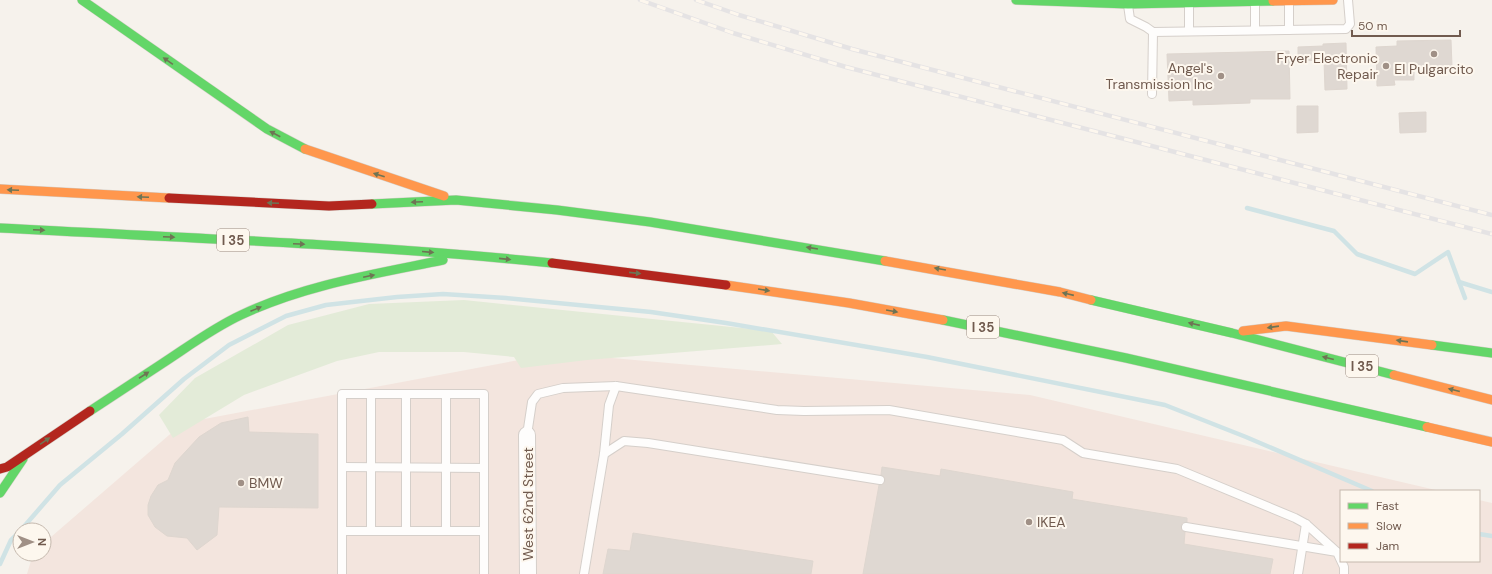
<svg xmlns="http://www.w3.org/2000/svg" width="1492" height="574" font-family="'DM Sans',sans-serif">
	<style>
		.commercial { fill: #f3e5de }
		.green { fill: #e3ebd8 }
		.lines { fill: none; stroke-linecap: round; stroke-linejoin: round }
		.stream { stroke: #d0e3e5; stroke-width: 4.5 }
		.building { fill: #dfd8d2; stroke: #ded6cf }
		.lane-casing { stroke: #d5cfca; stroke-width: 10 }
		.street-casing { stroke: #d5cfca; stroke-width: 18 }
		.fast-casing { stroke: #d4cec7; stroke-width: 10 }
		.slow-casing { stroke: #d4cec7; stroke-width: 10 }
		.jam-casing { stroke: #d4cec7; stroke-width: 10 }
		.lane { stroke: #fefdfc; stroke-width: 8 }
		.street { stroke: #fefdfc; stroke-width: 16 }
		.fast { stroke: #63d668; stroke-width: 9 }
		.slow { stroke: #ff974d; stroke-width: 9 }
		.jam { stroke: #b3261e; stroke-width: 9 }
		.rail-casing { stroke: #e5e3e4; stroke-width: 4.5 }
		.rail { stroke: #fdf7ee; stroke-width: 3; stroke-dasharray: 9; stroke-linecap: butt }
		.oneway { fill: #6e7454 }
		.poi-dot { fill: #a09086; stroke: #fdf7ee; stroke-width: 1.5 }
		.labels { text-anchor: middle; stroke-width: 4; stroke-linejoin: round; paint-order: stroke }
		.shield { fill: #fdf7ee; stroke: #9b8a7f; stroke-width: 1 }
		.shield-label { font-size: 13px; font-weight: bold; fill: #715b4f }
		.poi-label { font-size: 14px; fill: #715b4f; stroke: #fdf7ee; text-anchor: end }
		.street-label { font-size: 14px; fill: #715b4f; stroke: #fdf7ee }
	</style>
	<rect width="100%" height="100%" fill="#f6f2ec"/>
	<path class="commercial" d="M556 353 1030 395 1440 491H1341V561H1479V500L1492 503V574H27L33 554H44V543L183 423Z"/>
	<path class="green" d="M464 300 771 331 782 344 587 360 521 368 514 357 464 352H379L337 361 244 395 173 438 159 415 195 378 288 325 369 304Z"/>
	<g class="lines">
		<g class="stream">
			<path d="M1247 208 1334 231 1357 254 1415 274 1448 252 1465 298"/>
			<path d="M1459 282 1492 292"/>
			<path d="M21 530 60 485 122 434 184 379 229 345 286 316 326 305 397 297 443 294 506 298 651 312 726 323 927 357 1165 405 1246 437 1372 491"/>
			<path d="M1479 534 1492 536"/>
			<path d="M0 564 11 540 20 531"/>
		</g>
	</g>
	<g class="building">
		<path d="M1451 40 1452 67 1414 68V80H1394L1395 85 1377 86 1376 47 1397 46V41Z"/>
		<path d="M1346 43 1347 89 1325 90 1324 60 1298 61V47L1323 46V44Z"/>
		<path d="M1289 51 1290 99H1250V103L1193 105V100L1169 101 1167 54Z"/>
		<path d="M1297 106H1318V132L1297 133Z"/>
		<path d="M1426 112V132L1400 133 1399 113Z"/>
		<path d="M248 417 249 432 318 434V508L219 507 217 535 197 550 187 538 167 536 155 527 148 515V505L151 496 158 485 168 480 175 463 199 437 221 423Z"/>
		<path d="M882 467 940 476 941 469 1073 492 1072 499 1187 518V522L1182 523 1181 526 1182 531 1185 532 1184 544 1273 559 1270 574H863L879 485H882L885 481V478L881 475Z"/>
		<path d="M633 533 813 561 811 574H603L608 549 630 551Z"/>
	</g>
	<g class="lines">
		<g class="lane-casing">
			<g id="lane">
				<path d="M1255 2V30"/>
				<path d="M1289 2V30"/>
				<path d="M1189 4V31"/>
				<path d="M1128 5 1130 19 1146 27 1153 32"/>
				<path d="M1152 94 1153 32 1346 29 1350 24 1348 0"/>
				<path d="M371 394V531"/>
				<path d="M406 394V531"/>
				<path d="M527 435 532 402 538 394 563 388 616 386 777 410 804 411 889 410 1063 440 1083 453 1177 469 1295 518 1306 524 1337 552"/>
				<path d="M604 454 624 441 648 443 880 480"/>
				<path d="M342 467 484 468"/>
				<path d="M1186 527 1337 552 1344 567V574"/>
				<path d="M342 531H484"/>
				<path d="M446 531V394"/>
				<path d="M342 574V394H484V574"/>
				<path d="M584 574 604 454 609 405 616 386"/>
				<path d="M1298 574 1306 524"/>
			</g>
		</g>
		<g class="street-casing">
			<path id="street" d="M527 435 528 574"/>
		</g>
		<g class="fast-casing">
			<g id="fast">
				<path d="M82 0 267 129 305 149"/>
				<path d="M1016 0 1128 4 1273 1"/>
				<path d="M372 204 456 200 557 210 650 222 885 261"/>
				<path d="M0 228C184 238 369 244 552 263"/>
				<path d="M1091 300 1232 333 1394 375"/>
				<path d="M943 320 1126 358 1427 427"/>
				<path d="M1432 345 1492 353"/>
				<path d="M90 411C114 395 139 379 163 363 189 346 213 328 241 315 304 285 375 274 443 260"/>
				<path d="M0 493 23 459"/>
			</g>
		</g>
		<g class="slow-casing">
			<g id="slow">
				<path d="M1273 1 1333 0"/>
				<path d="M305 149 444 196"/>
				<path d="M0 189 169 198"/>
				<path d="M885 261 1060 292 1091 300"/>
				<path d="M726 285 849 303 943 320"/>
				<path d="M1243 331 1286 326 1432 345"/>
				<path d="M1394 375 1492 400"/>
				<path d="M1427 427 1492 442"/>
			</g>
		</g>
		<g class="jam-casing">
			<g id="jam">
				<path d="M169 198 329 206 372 204"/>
				<path d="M552 263 726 285"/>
				<path d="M0 469 7 467 90 411"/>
			</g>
		</g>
		<use href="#lane" class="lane"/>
		<use href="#street" class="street"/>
		<use href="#fast" class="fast"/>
		<use href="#slow" class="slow"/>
		<use href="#jam" class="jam"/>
		<g class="rail-casing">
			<g id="rail">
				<path d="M640 0 733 33 846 67 1492 234"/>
				<path d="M696 0 739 15 852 49 1492 215"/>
			</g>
		</g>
		<use href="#rail" class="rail"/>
	</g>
	<defs><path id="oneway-solid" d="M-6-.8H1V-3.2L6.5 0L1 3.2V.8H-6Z"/></defs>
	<g class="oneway">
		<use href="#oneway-solid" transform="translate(168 61) rotate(-145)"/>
		<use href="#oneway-solid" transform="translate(275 134) rotate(-152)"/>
		<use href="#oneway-solid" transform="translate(379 175) rotate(-162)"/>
		<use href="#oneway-solid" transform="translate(13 190) rotate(-177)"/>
		<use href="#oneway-solid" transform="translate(143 197) rotate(-177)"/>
		<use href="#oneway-solid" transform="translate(417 202) rotate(177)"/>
		<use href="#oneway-solid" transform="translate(273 203) rotate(-177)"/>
		<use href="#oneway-solid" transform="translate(39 230) rotate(3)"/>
		<use href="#oneway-solid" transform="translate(169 237) rotate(3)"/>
		<use href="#oneway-solid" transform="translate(299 244) rotate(3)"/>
		<use href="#oneway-solid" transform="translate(812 248) rotate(-171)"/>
		<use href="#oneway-solid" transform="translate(428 252) rotate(5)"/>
		<use href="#oneway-solid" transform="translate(505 259) rotate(6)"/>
		<use href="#oneway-solid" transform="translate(940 269) rotate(-170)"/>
		<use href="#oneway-solid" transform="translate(635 273) rotate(6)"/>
		<use href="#oneway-solid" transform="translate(369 276) rotate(-12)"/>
		<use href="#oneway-solid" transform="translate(764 290) rotate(9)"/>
		<use href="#oneway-solid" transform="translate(1068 294) rotate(-167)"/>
		<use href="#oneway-solid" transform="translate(256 309) rotate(-22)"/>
		<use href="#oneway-solid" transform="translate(892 311) rotate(10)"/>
		<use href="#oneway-solid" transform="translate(1194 324) rotate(-167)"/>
		<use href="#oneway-solid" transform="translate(1273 327) rotate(172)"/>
		<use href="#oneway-solid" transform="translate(1402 341) rotate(-172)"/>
		<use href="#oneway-solid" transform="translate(1328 358) rotate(-166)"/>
		<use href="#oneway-solid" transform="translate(144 375) rotate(-33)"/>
		<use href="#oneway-solid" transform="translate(1454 390) rotate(-166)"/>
		<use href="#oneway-solid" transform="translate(45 441) rotate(-34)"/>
	</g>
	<g class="poi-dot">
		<circle cx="1434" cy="54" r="4"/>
		<circle cx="1386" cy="66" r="4"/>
		<circle cx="1221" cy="76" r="4"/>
		<circle cx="241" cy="483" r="4"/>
		<circle cx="1029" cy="522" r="4"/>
	</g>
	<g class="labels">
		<g class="shield">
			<rect x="217" y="229" width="32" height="22" rx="3"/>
			<rect x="967" y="316" width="32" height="22" rx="3"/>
			<rect x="1346" y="355" width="32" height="22" rx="3"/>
		</g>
		<g class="shield-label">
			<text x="233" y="245">I 35</text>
			<text x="983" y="332">I 35</text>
			<text x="1362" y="371">I 35</text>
		</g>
		<g class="poi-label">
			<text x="1378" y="63">Fryer Electronic<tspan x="1378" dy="16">Repair</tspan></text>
			<text x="1213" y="73">Angel's<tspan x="1213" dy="16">Transmission Inc</tspan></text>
			<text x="1434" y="74" text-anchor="middle">El Pulgarcito</text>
			<text x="249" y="488" text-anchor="start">BMW</text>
			<text x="1037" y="527" text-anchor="start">IKEA</text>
		</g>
		<g class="street-label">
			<text transform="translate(528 504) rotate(-90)" y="5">West 62nd Street</text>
		</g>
	</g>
	<rect x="1340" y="490" width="140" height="72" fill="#fdf7ee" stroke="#c5b9ae"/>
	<rect x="1348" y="503" width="20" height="6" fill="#63d668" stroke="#c5b9ae"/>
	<text x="1376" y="510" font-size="12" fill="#715b4f">Fast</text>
	<rect x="1348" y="523" width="20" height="6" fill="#ff974d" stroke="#c5b9ae"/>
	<text x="1376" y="530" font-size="12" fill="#715b4f">Slow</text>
	<rect x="1348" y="543" width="20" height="6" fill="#b3261e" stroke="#c5b9ae"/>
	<text x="1376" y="550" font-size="12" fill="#715b4f">Jam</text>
	<g transform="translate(32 542) rotate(90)"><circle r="19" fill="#fdf7ee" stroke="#c5b9ae"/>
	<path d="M0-3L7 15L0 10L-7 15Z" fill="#a09086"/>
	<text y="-6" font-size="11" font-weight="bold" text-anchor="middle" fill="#715b4f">N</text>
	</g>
	<path d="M1352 30v6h108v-6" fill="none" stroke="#715b4f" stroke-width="2"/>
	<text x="1358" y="30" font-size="12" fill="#715b4f" stroke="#fdf7ee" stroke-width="3" paint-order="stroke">50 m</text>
</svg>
